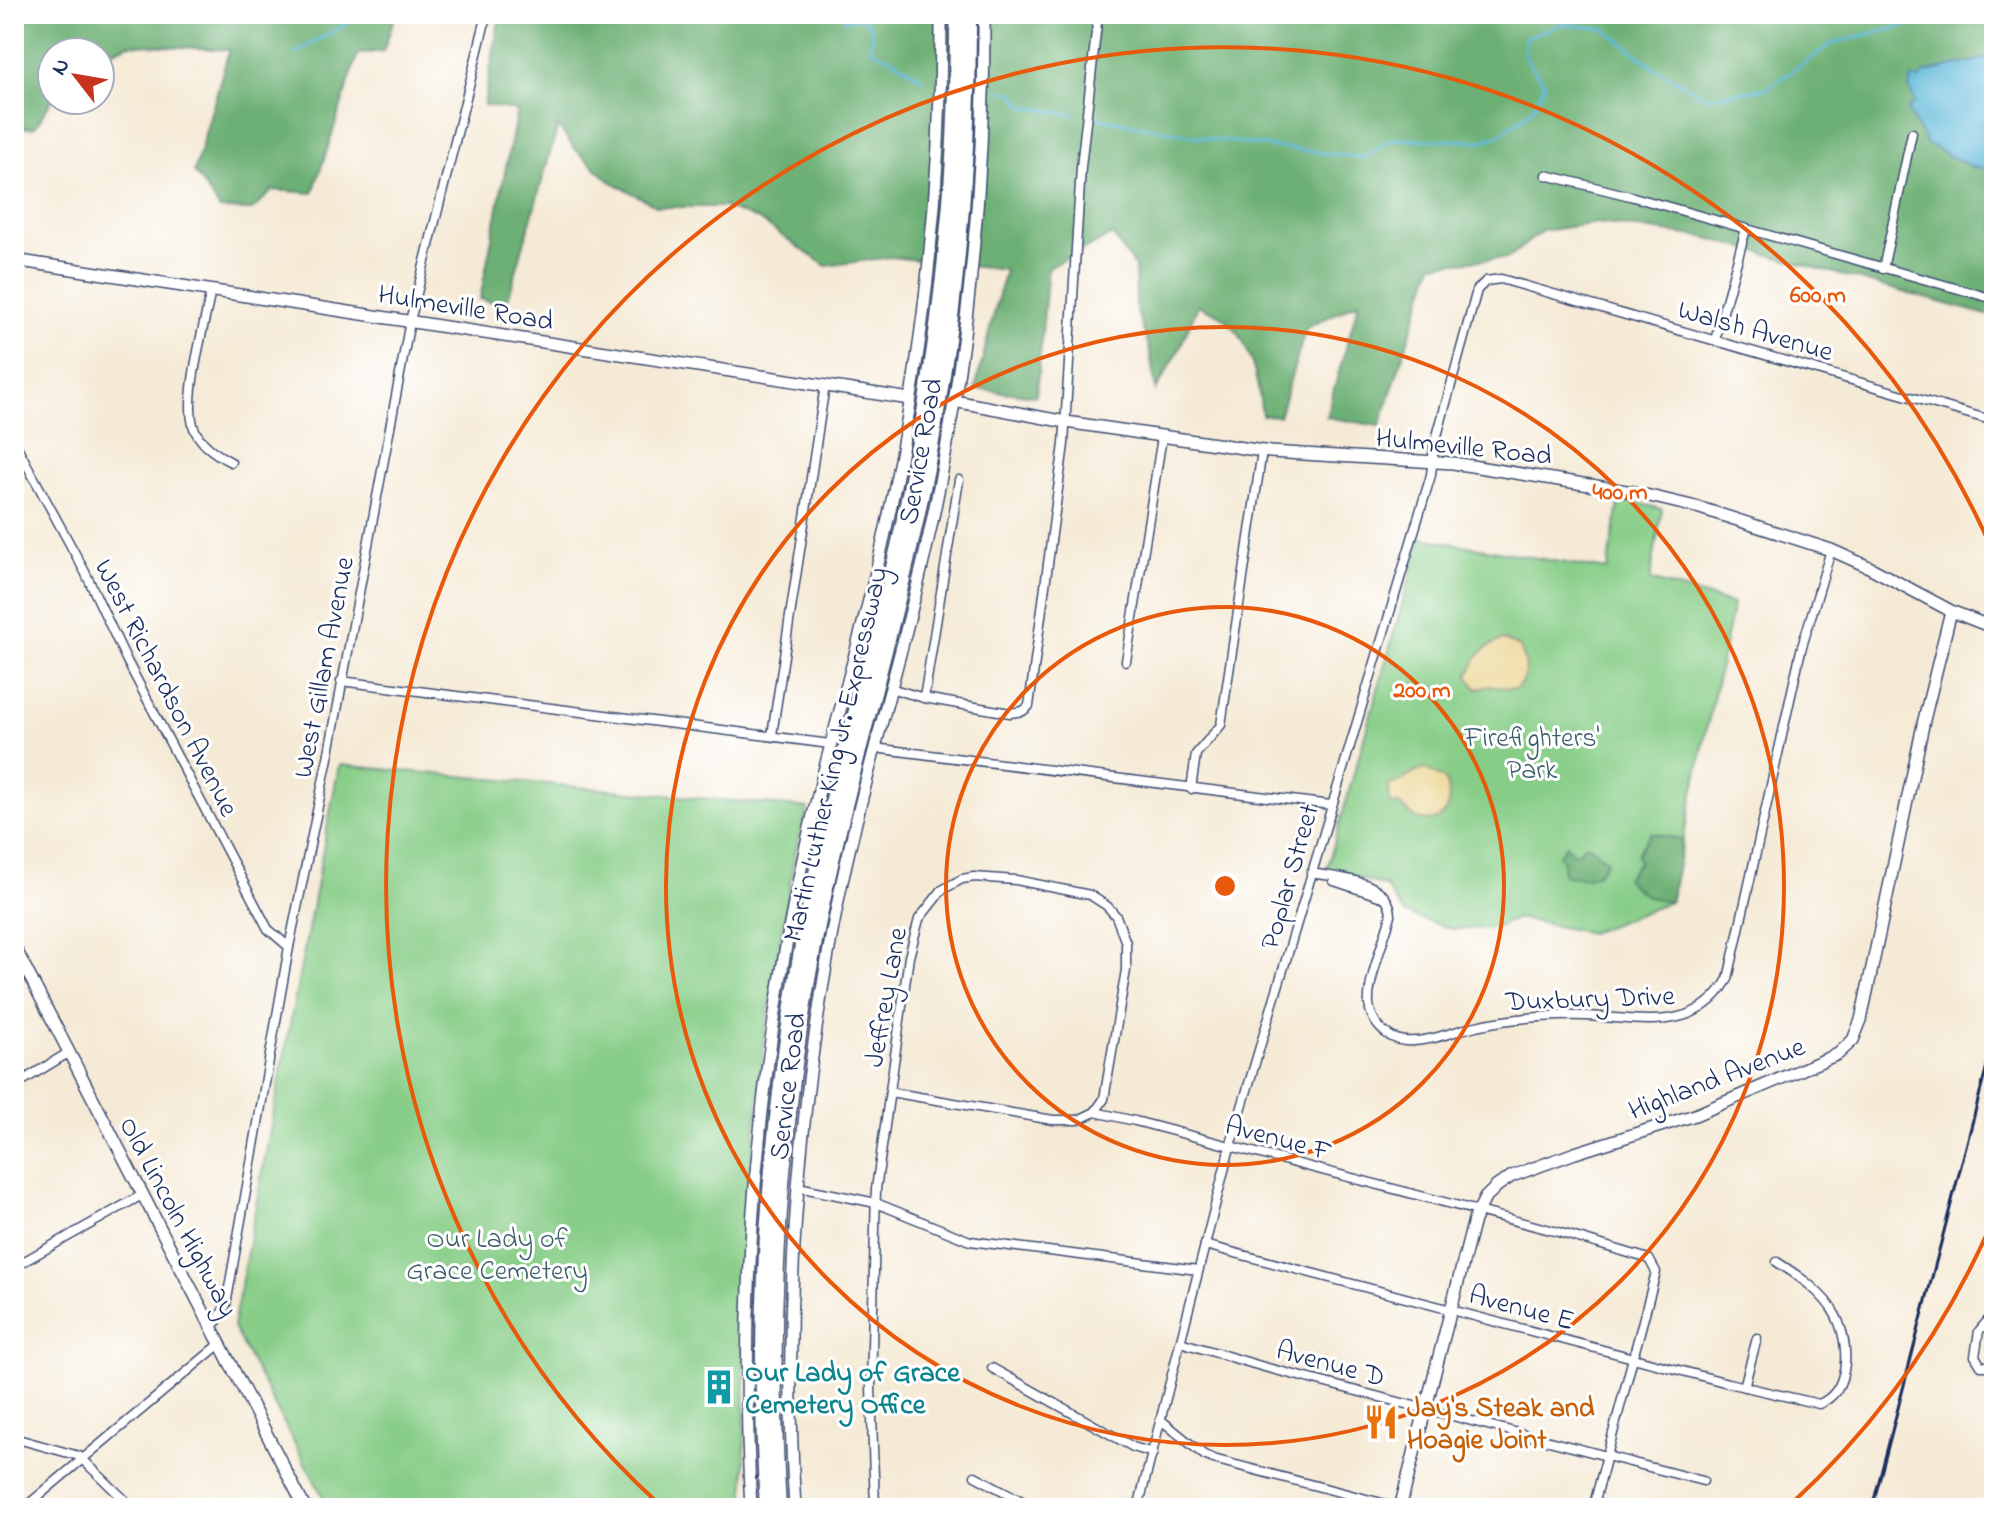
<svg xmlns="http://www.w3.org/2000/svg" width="2008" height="1522" font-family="'Indie Flower',sans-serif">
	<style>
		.green { fill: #87cd87; stroke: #517e72; stroke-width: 2 }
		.forest { fill: #6db074; stroke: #447069; stroke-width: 2 }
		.sand { fill: #eeda9e; stroke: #84847e; stroke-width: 2 }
		.water { fill: #59b6d7; stroke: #3a729a; stroke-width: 2 }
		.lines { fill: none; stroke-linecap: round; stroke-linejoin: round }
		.stream { stroke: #59b6d7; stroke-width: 3 }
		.street-casing { stroke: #3c4b70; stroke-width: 11 }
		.secondary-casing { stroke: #3c4b70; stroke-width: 14 }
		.highway-casing { stroke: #3c4b70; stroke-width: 17 }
		.street { stroke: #fff; stroke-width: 8 }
		.secondary { stroke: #fff; stroke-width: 11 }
		.highway { stroke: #fff; stroke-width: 14 }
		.rail { stroke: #1b2f5e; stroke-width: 3 }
		.ring { fill: none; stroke: #e8590c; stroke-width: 4 }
		.labels { text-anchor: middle; stroke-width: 6; stroke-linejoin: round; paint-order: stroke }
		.street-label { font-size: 28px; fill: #1b2f5e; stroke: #fff }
		.park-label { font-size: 28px; fill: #3b5e6a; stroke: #fff }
		.culture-label { font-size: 28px; font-weight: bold; fill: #0d838f; stroke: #fff; text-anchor: start }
		.food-label { font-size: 28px; font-weight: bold; fill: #c56008; stroke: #fff; text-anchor: start }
		.centre { fill: #e8590c; stroke: #fff; stroke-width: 4 }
		.ring-label { font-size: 24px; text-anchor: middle; font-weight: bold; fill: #e8590c; stroke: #fff; stroke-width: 6; stroke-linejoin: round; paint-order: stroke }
	</style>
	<rect width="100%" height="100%" fill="#fff"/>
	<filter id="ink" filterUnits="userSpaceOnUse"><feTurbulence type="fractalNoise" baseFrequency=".0125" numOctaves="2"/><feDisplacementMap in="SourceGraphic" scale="16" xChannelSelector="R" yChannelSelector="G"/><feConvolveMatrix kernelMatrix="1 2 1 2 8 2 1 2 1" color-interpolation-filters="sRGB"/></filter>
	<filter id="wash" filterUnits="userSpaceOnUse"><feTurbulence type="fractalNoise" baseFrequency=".006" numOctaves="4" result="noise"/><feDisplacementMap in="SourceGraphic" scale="32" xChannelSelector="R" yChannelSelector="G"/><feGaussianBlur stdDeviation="1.8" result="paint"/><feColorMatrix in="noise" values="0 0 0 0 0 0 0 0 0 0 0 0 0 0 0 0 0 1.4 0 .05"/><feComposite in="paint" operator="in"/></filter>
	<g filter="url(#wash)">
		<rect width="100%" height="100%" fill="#f5ead6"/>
		<g class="green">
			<path d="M1620 499 1662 509 1650 580 1733 604 1670 902 1590 933 1517 918 1495 928 1452 929 1404 913 1385 886 1327 868 1421 538 1607 570Z"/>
			<path d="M339 765 808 808 795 854 765 1033 744 1244 745 1508H329L233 1327Z"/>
		</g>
		<g class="forest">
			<path d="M14 14H396L383 51 358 54 313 193 273 190 252 210 220 209 194 172 229 50 129 44 100 57V52H52V100L35 127 14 129Z"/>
			<path d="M500 14H1994V317L1704 237 1597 223 1542 231 1508 258 1433 264 1380 426 1326 417 1359 302 1306 328 1279 416 1262 415C1258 382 1251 337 1221 316 1215 312 1206 309 1198 305L1178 352 1156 390 1149 347 1136 309 1135 267 1112 235 1048 268 1036 396 975 389 1005 270 891 257 826 266 759 220 723 207H658L610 181 574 148 558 126 506 306 480 299 517 111 484 105Z"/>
			<path d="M1651 833 1683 840 1670 902C1651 899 1637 894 1626 878L1639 862 1637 854Z"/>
			<path d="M1566 845 1573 853 1580 851 1584 845H1588L1607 861C1594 882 1587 877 1566 876L1563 872V862L1559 855Z"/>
		</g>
		<g class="sand">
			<path d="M1503 640 1520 647C1527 665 1530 675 1516 689L1490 686 1477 689 1468 676C1477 657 1482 646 1503 640Z"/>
			<path d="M1426 769 1445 780C1454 800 1447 825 1421 820 1413 818 1406 809 1399 804L1390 805 1389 785C1404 784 1410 771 1426 769Z"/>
		</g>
		<path class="water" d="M1988 58 1994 59V169L1971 167 1927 144 1907 110 1915 103 1909 86 1912 78 1919 79 1924 73Z"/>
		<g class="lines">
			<g class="stream">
				<path d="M843 14 845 20 863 18 872 29 870 49 896 61 924 80"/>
				<path d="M296 53 349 22 351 14"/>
				<path d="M997 90 1013 93 1023 106 1074 115"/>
				<path d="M1098 118 1217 140 1364 158 1391 139 1482 141 1499 136 1532 110 1545 84 1524 56 1526 37 1563 24 1605 29 1656 69 1707 97 1767 88 1833 43 1938 18 1941 14"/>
			</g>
		</g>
	</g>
	<g filter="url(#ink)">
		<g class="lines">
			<g class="street-casing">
				<g id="street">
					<path d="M1546 175 1630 196 1994 299"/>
					<path d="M1883 269 1912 133"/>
					<path d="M211 290C205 324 183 398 194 428 200 444 217 455 231 462"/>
					<path d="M1715 340 1746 229"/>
					<path d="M14 441 85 572 127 661 268 929 289 947"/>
					<path d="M1126 661 1162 437"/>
					<path d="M341 681 830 744"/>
					<path d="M890 688 924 698 1010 713 1023 711 1029 706 1064 444 1081 167 1098 14"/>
					<path d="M924 698 959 480"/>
					<path d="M772 735 825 385"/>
					<path d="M874 748 1331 805"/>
					<path d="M1191 789 1196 754 1221 725 1262 451"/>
					<path d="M1311 873C1338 878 1390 879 1391 915 1385 937 1367 983 1369 1004 1371 1022 1386 1039 1405 1041 1428 1043 1454 1031 1476 1026 1513 1018 1548 1015 1586 1016 1641 1018 1695 1035 1728 979L1801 650 1831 550"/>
					<path d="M1334 881 1382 897"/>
					<path d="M14 1086 68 1053"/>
					<path d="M890 1092 1053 1120H1078L1095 1112 1135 1121 1558 1232 1649 1259 1656 1272 1593 1508"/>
					<path d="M798 1187 876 1203 970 1241 1198 1270"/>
					<path d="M1205 1245 1728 1383 1819 1404C1851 1391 1850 1344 1836 1316 1824 1293 1799 1276 1777 1262"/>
					<path d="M14 1267 142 1195"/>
					<path d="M1994 1318 1989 1319 1979 1331 1975 1356 1981 1366H1994"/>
					<path d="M211 1327 218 1320 226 1305 289 947 329 753 410 321 487 14"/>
					<path d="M1180 1342 1264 1367 1703 1481"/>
					<path d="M992 1368 1133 1447 1153 1453"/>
					<path d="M1744 1387 1757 1338"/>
					<path d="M1161 1420 1204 1455 1213 1459 1401 1508"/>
					<path d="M14 1438 79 1456 133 1508"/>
					<path d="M975 1476 1035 1508"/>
					<path d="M24 1508 220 1344"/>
					<path d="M875 1508 871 1387 876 1189 909 957 919 919 942 890 962 879 974 877 1016 880 1090 895 1107 906 1116 916 1126 943V970L1104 1099 1095 1112"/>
					<path d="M1138 1508 1230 1147 1431 475 1434 447 1477 290 1486 281 1501 279 1994 421"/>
				</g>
			</g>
			<g class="secondary-casing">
				<g id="secondary">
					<path d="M14 260 910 399"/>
					<path d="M954 401 1066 422 1270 452 1453 463 1633 492 1700 508 1831 550 1869 567 1951 611 1994 628"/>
					<path d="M14 946 305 1508"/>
					<path d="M751 1508C739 1301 756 1092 797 888 820 771 857 658 883 542 922 369 942 191 941 14"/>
					<path d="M795 1508C782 1304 799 1096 839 896 863 779 900 665 926 549 965 374 985 194 984 14"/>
					<path d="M1400 1508 1474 1220 1485 1198 1497 1186 1512 1176 1575 1153 1695 1115 1838 1054 1853 1040 1861 1020 1924 720 1951 611"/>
				</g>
			</g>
			<g class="highway-casing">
				<g id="highway">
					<path d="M767 1508C754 1301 772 1091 813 888 836 771 873 658 899 542 937 369 958 191 957 14"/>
					<path d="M779 1508C767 1319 780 1126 815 941 840 808 880 680 910 549 950 374 970 193 969 14"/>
				</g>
			</g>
			<use href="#street" class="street"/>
			<use href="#secondary" class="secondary"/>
			<use href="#highway" class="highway"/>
			<path class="rail" d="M1872 1508 1994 1039"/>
		</g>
	</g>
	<g class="ring">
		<circle cx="1225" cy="886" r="279"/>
		<circle cx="1225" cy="886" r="559"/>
		<path d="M1993 1220A838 838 0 0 1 1791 1504M659 1504A838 838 0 1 1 1993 552"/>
	</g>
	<defs>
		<g id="building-bare" transform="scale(2.76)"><path d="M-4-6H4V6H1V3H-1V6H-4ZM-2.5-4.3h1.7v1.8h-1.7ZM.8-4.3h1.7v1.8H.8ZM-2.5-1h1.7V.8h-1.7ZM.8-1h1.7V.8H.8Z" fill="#0f9aa8" stroke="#fff" stroke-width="2.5" paint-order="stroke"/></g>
		<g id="restaurant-bare" transform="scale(2.76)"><path d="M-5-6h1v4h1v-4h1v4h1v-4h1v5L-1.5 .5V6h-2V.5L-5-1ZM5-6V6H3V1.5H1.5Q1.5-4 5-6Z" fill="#e8710a" stroke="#fff" stroke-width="2.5" paint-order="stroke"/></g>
	</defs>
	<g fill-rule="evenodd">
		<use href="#building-bare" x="719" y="1387"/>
		<use href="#restaurant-bare" x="1381" y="1422"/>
	</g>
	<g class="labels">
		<g class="street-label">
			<text transform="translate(466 306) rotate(9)" y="10">Hulmeville Road</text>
			<text transform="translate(1756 329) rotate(16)" y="10">Walsh Avenue</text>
			<text transform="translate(1464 445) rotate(6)" y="10">Hulmeville Road</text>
			<text transform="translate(919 451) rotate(-80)" y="10">Service Road</text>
			<text transform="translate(322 667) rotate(-79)" y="10">West Gillam Avenue</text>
			<text transform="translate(168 687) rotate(63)" y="10">West Richardson Avenue</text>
			<text transform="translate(834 754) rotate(-77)" y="10">Martin Luther King Jr. Expressway</text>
			<text transform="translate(1288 876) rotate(-74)" y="10">Poplar Street</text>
			<text transform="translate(884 997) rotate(-80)" y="10">Jeffrey Lane</text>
			<text transform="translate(1590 997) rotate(-2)" y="10">Duxbury Drive</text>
			<text transform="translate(1716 1077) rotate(-21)" y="10">Highland Avenue</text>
			<text transform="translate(786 1086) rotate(-83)" y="10">Service Road</text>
			<text transform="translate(1279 1137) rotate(15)" y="10">Avenue F</text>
			<text transform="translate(180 1216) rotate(62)" y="10">Old Lincoln Highway</text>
			<text transform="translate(1522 1306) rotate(15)" y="10">Avenue E</text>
			<text transform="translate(1331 1362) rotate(15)" y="10">Avenue D</text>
		</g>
		<g class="park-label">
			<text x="1532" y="746">Firefighters'<tspan x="1532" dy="32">Park</tspan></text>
			<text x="497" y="1247">Our Lady of<tspan x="497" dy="32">Grace Cemetery</tspan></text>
		</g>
		<g class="culture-label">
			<text x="745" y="1381">Our Lady of Grace<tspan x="745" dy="32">Cemetery Office</tspan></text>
		</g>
		<g class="food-label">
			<text x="1407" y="1416">Jay's Steak and<tspan x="1407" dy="32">Hoagie Joint</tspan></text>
		</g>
	</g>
	<circle cx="1225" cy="886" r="12" class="centre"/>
	<g class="ring-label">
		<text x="1818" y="302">600 m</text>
		<text x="1620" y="499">400 m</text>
		<text x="1422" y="697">200 m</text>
	</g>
	<rect width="2008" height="1522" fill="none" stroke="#fff" stroke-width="48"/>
	<g transform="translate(76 76) rotate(301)"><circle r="38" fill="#ffffff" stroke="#a4acbf" stroke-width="2"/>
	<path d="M0-6L14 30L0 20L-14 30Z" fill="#c8321e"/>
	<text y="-12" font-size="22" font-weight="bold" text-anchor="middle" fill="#1b2f5e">N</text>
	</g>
</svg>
